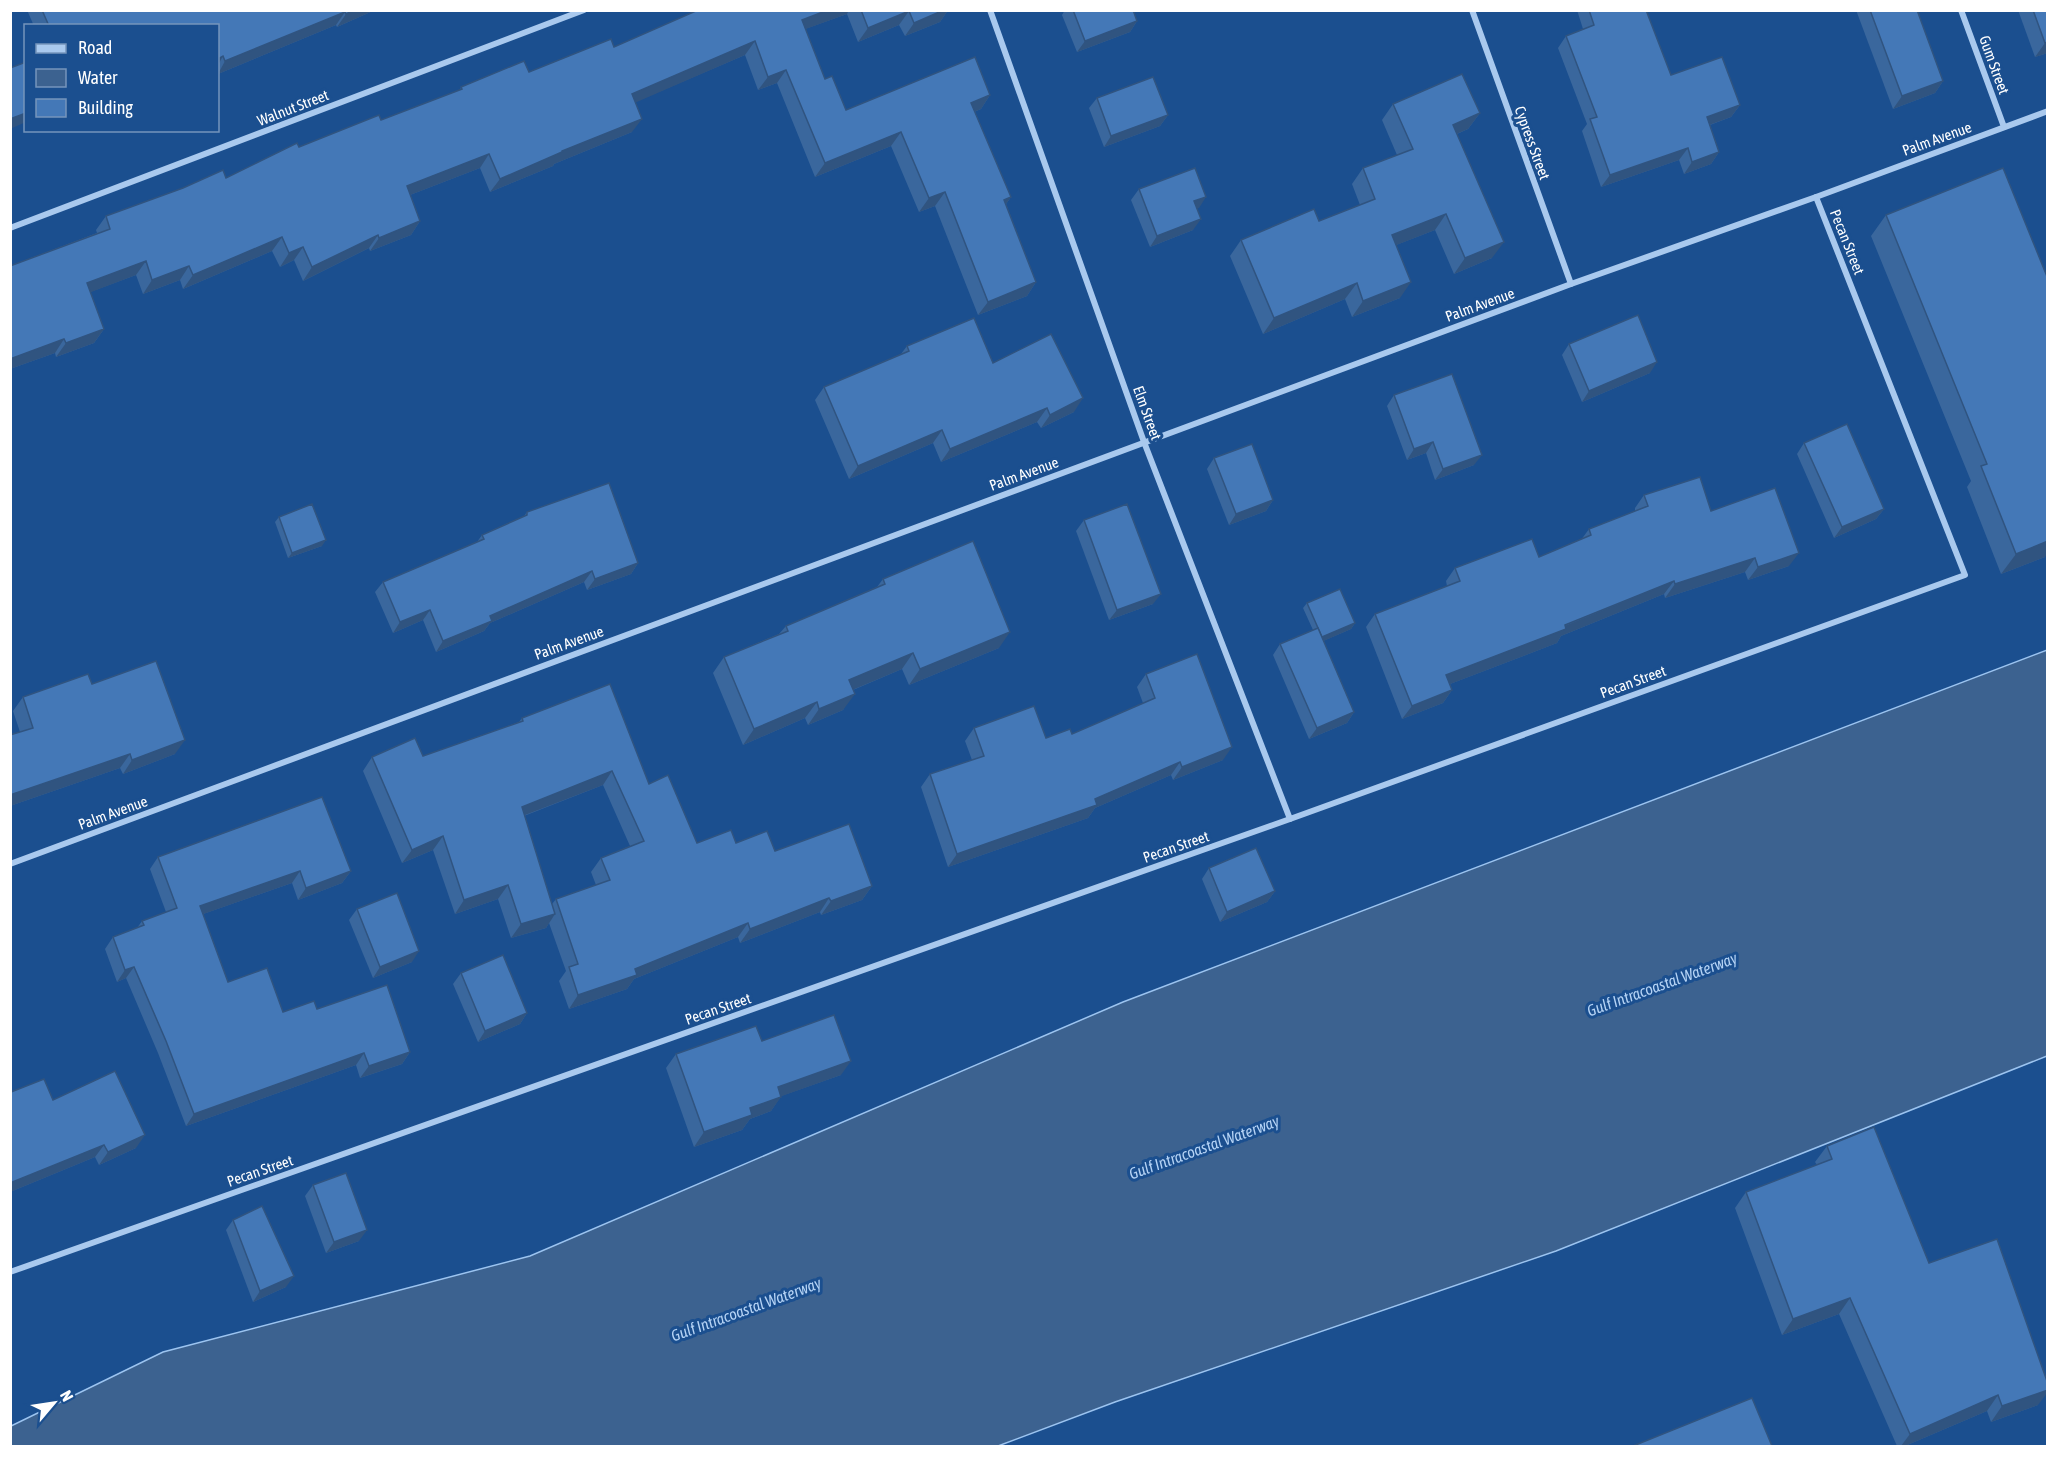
<svg xmlns="http://www.w3.org/2000/svg" width="2058" height="1457" font-family="'Asap Condensed',sans-serif">
	<style>
		.water { fill: #3c6290; stroke: #9cc4f0; stroke-width: 1.5 }
		.lines { fill: none; stroke-linecap: round; stroke-linejoin: round }
		.minor { stroke: #a9c9ee; stroke-width: 6 }
		.wall { fill: #3a679d; fill-rule: evenodd }
		.shaded-wall { fill: #305480 }
		.building { fill: #4478b7; stroke: #305480; stroke-width: 1.5 }
		.labels { text-anchor: middle; stroke-width: 6; stroke-linejoin: round; paint-order: stroke }
		.street-label { font-size: 15px; fill: #fff; stroke: #1b4f8f }
		.water-label { font-size: 16px; font-style: italic; fill: #b5d3f5; stroke: #1b4f8f }
	</style>
	<rect width="100%" height="100%" fill="#1b4f8f"/>
	<path class="water" d="M2047 650V1056L1556 1251 1115 1402 998 1446H11V1426L163 1352 530 1256 1123 1002Z"/>
	<g class="lines">
		<g class="minor">
			<path d="M990 10 1144 442 1290 819"/>
			<path d="M1472 10 1571 284"/>
			<path d="M1961 10 2004 127"/>
			<path d="M10 228 584 10"/>
			<path d="M10 864 1571 284 1816 197 2048 111"/>
			<path d="M10 1272 1290 819 1965 575 1816 197"/>
		</g>
	</g>
	<g class="wall">
		<path d="M27 10H375L337 27 336 25 218 74V26H34Z"/>
		<path d="M698 10H948L940 22 905 36 899 25 858 42 847 14 805 29 825 79 846 110 990 95 981 109 974 112 1011 197 1006 204 1036 282 1027 296 978 315 935 206 919 212 891 146 815 177 777 83 758 90 745 55 635 102 632 132 554 164 553 166 490 192 480 168 410 195 420 221 411 235 370 251 369 248 303 281 294 260 280 267 272 251 183 289 180 280 143 294 136 275 90 292 104 329 94 343 56 357 55 353 10 369V266L97 233 96 230 106 216 226 178 299 147 381 120 460 90 461 87 529 72 614 47Z"/>
		<path d="M1065 10H1133L1137 21 1130 32 1077 52 1062 15Z"/>
		<path d="M1577 10H1646L1671 75 1740 105 1731 117 1710 125 1719 152 1711 164 1684 174 1679 160 1601 187 1582 131 1587 124 1558 48 1566 36 1583 29Z"/>
		<path d="M1856 10H1917L1943 81 1935 93 1893 109Z"/>
		<path d="M2018 10H2048V53L2035 57Z"/>
		<path d="M1097 98 1168 115 1160 126 1104 147 1089 108Z"/>
		<path d="M1393 104 1480 113 1468 129 1457 134 1492 258 1454 274 1435 230 1396 245 1400 298 1352 317 1345 299 1263 334 1230 256 1241 240 1319 221 1360 205 1352 184 1363 168 1397 155 1382 120Z"/>
		<path d="M1139 189 1199 208H1197L1193 230 1150 247 1131 200Z"/>
		<path d="M1886 215 2045 557 2001 574 1967 487 1971 481 1871 236Z"/>
		<path d="M1569 344 1650 373 1582 402 1562 355Z"/>
		<path d="M907 346 993 363 1074 412 1041 428 1037 422 941 462 933 443 849 479 815 400 824 387 901 354Z"/>
		<path d="M1394 395 1474 465 1435 480 1426 453 1407 460 1387 406Z"/>
		<path d="M1804 443 1884 509 1876 519 1834 538 1797 454Z"/>
		<path d="M1214 458 1273 500 1266 511 1229 525 1207 469Z"/>
		<path d="M1644 495 1711 511 1789 566 1748 580 1745 572 1665 598 1664 594 1561 636 1557 643 1450 684 1452 690 1443 703 1402 719 1366 627 1375 614 1447 586 1446 581 1455 568 1539 557 1581 540 1589 529 1635 511V508Z"/>
		<path d="M527 512 638 563 631 574 587 590 584 582 490 623 484 631 436 652 423 620 393 633 375 592 383 582 477 542 482 535 524 516Z"/>
		<path d="M279 517 322 546 288 558 275 522Z"/>
		<path d="M1084 520 1153 604 1109 620 1076 531Z"/>
		<path d="M883 579 999 648 909 685 902 669 853 690 843 710 808 725 805 718 743 745 713 673 724 657 779 634 786 626 877 587Z"/>
		<path d="M1307 603 1355 623 1351 629 1323 641 1354 712 1347 723 1309 739 1273 655 1280 644 1313 630 1303 608Z"/>
		<path d="M1146 674 1223 760 1173 780 1171 775 1095 808 1088 818 948 867 921 787 930 774 972 760 965 741 974 728 1046 738 1072 734 1143 703 1137 687Z"/>
		<path d="M92 684 175 754 123 774 120 768 10 806V735L20 732 13 711 23 697Z"/>
		<path d="M522 718 649 784 697 843H736L775 851 872 886 862 900 821 915 820 912 740 943 738 937 634 979 627 989 569 1009 559 981 566 971 549 923 546 928 511 938 498 899 455 914 433 850 402 863 363 771 372 757 423 756 519 722ZM603 785 630 846 601 858 591 872 596 885 556 899 552 904 524 816Z"/>
		<path d="M158 857 351 871 342 883 298 900 292 883 203 914 228 982 283 1012 317 1009 410 1052 402 1064 360 1078 356 1065 186 1126 158 1053 126 978 117 982 105 949 113 937 137 928 142 921 166 912 150 869Z"/>
		<path d="M1209 868 1275 891 1267 902 1220 922 1202 879Z"/>
		<path d="M357 909 412 962 373 978 349 920Z"/>
		<path d="M461 973 527 1013 520 1024 478 1042 453 984Z"/>
		<path d="M762 1041 841 1075 781 1096 771 1111 750 1119 742 1130 694 1147 666 1068 676 1054Z"/>
		<path d="M10 1090 11 1092 53 1100 136 1148 99 1165 95 1157 10 1192Z"/>
		<path d="M1827 1146 1929 1263 2038 1405 1991 1422 1987 1411 1905 1446H1897L1839 1314 1782 1335 1735 1208 1746 1192 1817 1165 1815 1162Z"/>
		<path d="M313 1185 359 1241 326 1253 305 1196Z"/>
		<path d="M233 1220 286 1287 253 1302 226 1230Z"/>
	</g>
	<g class="shaded-wall">
		<path d="M354 10H375L337 27 346 14Z"/>
		<path d="M828 10H849L847 14 792 34 802 20Z"/>
		<path d="M944 10H948L940 22 905 36 914 23Z"/>
		<path d="M909 11 899 25 858 42 868 28Z"/>
		<path d="M345 12 336 25 218 74 225 61Z"/>
		<path d="M1137 21 1130 32 1077 52 1085 41Z"/>
		<path d="M755 41 745 55 623 108 632 94Z"/>
		<path d="M2048 42V53L2035 57 2045 43Z"/>
		<path d="M223 56 218 65V59Z"/>
		<path d="M786 70 777 83 758 90 768 77Z"/>
		<path d="M1943 81 1935 93 1893 109 1902 96Z"/>
		<path d="M990 95 981 109 961 117 971 103Z"/>
		<path d="M1740 105 1731 117 1698 129 1707 117Z"/>
		<path d="M26 113V122L10 129V119Z"/>
		<path d="M1480 113 1468 129 1442 140 1453 125Z"/>
		<path d="M1168 115 1160 126 1104 147 1111 136Z"/>
		<path d="M642 119 632 132 554 164 553 166 490 192 500 179 562 151Z"/>
		<path d="M901 132 891 146 815 177 825 163Z"/>
		<path d="M1688 148 1679 160 1601 187 1610 175Z"/>
		<path d="M1719 152 1711 164 1684 174 1692 162Z"/>
		<path d="M489 154 480 168 397 200 407 186Z"/>
		<path d="M945 192 935 206 919 212 929 198Z"/>
		<path d="M1011 197 1001 211 1004 200Z"/>
		<path d="M1206 197 1199 208 1186 212 1194 201Z"/>
		<path d="M1446 214 1435 230 1381 251 1392 235Z"/>
		<path d="M1201 219 1193 230 1150 247 1157 236Z"/>
		<path d="M420 221 411 235 370 251 379 238Z"/>
		<path d="M378 235 369 248 303 281 312 267Z"/>
		<path d="M282 237 272 251 183 289 193 275Z"/>
		<path d="M1504 242 1492 258 1454 274 1465 258Z"/>
		<path d="M303 247 294 260 280 267 289 253Z"/>
		<path d="M146 261 136 275 78 297 87 283Z"/>
		<path d="M189 266 180 280 143 294 152 280Z"/>
		<path d="M1036 282 1027 296 978 315 988 302Z"/>
		<path d="M1411 282 1400 298 1352 317 1363 301Z"/>
		<path d="M1357 283 1345 299 1263 334 1274 318Z"/>
		<path d="M104 329 94 343 56 357 66 343Z"/>
		<path d="M64 339 55 353 10 369V359Z"/>
		<path d="M1657 362 1650 373 1582 402 1589 391Z"/>
		<path d="M1083 398 1074 412 1041 428 1050 415Z"/>
		<path d="M1047 408 1037 422 941 462 950 449Z"/>
		<path d="M942 430 933 443 849 479 858 466Z"/>
		<path d="M1433 442 1426 453 1407 460 1414 449Z"/>
		<path d="M1482 455 1474 465 1435 480 1443 469Z"/>
		<path d="M1273 500 1266 511 1229 525 1236 514Z"/>
		<path d="M1884 509 1876 519 1834 538 1842 527Z"/>
		<path d="M326 540 322 546 288 558 292 553Z"/>
		<path d="M2048 541V553L2045 557 2001 574 2016 554Z"/>
		<path d="M1799 553 1789 566 1748 580 1758 567Z"/>
		<path d="M1755 558 1745 572 1665 598 1675 584Z"/>
		<path d="M638 563 631 574 587 590 595 579Z"/>
		<path d="M592 571 584 582 490 623 484 631 436 652 443 641 490 616Z"/>
		<path d="M1674 581 1664 594 1561 636 1557 643 1437 689 1446 675Z"/>
		<path d="M1161 594 1153 604 1109 620 1117 610Z"/>
		<path d="M430 610 423 620 393 633 400 622Z"/>
		<path d="M1355 623 1351 629 1319 643 1322 637Z"/>
		<path d="M1010 632 999 648 909 685 920 669Z"/>
		<path d="M913 653 902 669 838 696 849 680Z"/>
		<path d="M1452 690 1443 703 1402 719 1412 706Z"/>
		<path d="M855 694 843 710 808 725 819 709Z"/>
		<path d="M817 702 805 718 743 745 754 729Z"/>
		<path d="M1354 712 1347 723 1309 739 1317 728Z"/>
		<path d="M185 740 175 754 123 774 132 760Z"/>
		<path d="M1232 747 1223 760 1173 780 1182 767Z"/>
		<path d="M130 754 120 768 10 806V795Z"/>
		<path d="M1180 762 1171 775 1095 808 1088 818 948 867 957 854 1095 799Z"/>
		<path d="M612 771 603 785 512 820 522 807Z"/>
		<path d="M443 836 433 850 402 863 412 850Z"/>
		<path d="M300 871 292 883 192 918 200 906Z"/>
		<path d="M351 871 342 883 298 900 306 888Z"/>
		<path d="M508 885 498 899 455 914 464 900Z"/>
		<path d="M872 886 862 900 821 915 831 901Z"/>
		<path d="M1275 891 1267 902 1220 922 1227 912Z"/>
		<path d="M829 898 820 912 740 943 750 929Z"/>
		<path d="M555 914 546 928 511 938 521 924Z"/>
		<path d="M748 923 738 937 634 979 627 989 569 1009 578 995 635 969Z"/>
		<path d="M419 951 412 962 373 978 380 967Z"/>
		<path d="M134 967 126 978 117 982 125 970Z"/>
		<path d="M527 1013 520 1024 478 1042 485 1031Z"/>
		<path d="M410 1052 402 1064 360 1078 369 1066Z"/>
		<path d="M364 1053 356 1065 186 1126 194 1114Z"/>
		<path d="M851 1061 841 1075 768 1101 778 1087Z"/>
		<path d="M781 1097 771 1111 750 1119 742 1130 694 1147 704 1132 750 1108Z"/>
		<path d="M145 1135 136 1148 99 1165 108 1152Z"/>
		<path d="M104 1145 95 1157 10 1192V1183Z"/>
		<path d="M367 1230 359 1241 326 1253 334 1242Z"/>
		<path d="M294 1276 286 1287 253 1302 260 1291Z"/>
		<path d="M1850 1298 1839 1314 1782 1335 1793 1319Z"/>
		<path d="M2048 1390V1392L2038 1405 1991 1422 2002 1406Z"/>
		<path d="M1998 1395 1987 1411 1905 1446H1901L1910 1434Z"/>
	</g>
	<g class="building">
		<path d="M42 10H354L346 14 345 12 225 61 223 56 218 59V26H49Z"/>
		<path d="M698 10H828L802 20 825 79 832 76 846 110 975 57 990 95 971 103 1011 197 1004 200 1036 282 988 302 945 192 929 198 901 132 825 163 786 70 768 77 755 41 632 94 642 119 562 151V152L500 179 489 154 407 186 420 221 379 238 378 235 312 267 303 247 289 253 282 237 193 275 189 266 152 280 146 261 87 283 104 329 66 343 64 339 10 359V266L110 229 106 216 183 188 223 170 226 178 297 143 299 147 379 115 381 120 462 89 461 87 524 61 529 72 611 39 614 47Z"/>
		<path d="M861 10H944L914 23 909 11 868 28Z"/>
		<path d="M1073 10H1133L1137 21 1085 41Z"/>
		<path d="M1589 10H1646L1671 75 1722 57 1740 105 1707 117 1719 152 1692 162 1688 148 1610 175 1590 119 1597 117 1566 36 1594 25Z"/>
		<path d="M1870 10H1917L1943 81 1902 96Z"/>
		<path d="M2033 10H2048V42L2045 43Z"/>
		<path d="M26 62V113L10 119V68Z"/>
		<path d="M1462 74 1480 113 1453 125 1504 242 1465 258 1446 214 1392 235 1411 282 1363 301 1357 283 1274 318 1241 240 1314 209 1319 221 1375 199 1363 168 1413 149 1393 104Z"/>
		<path d="M1153 77 1168 115 1111 136 1097 98Z"/>
		<path d="M1195 168 1206 197 1194 201 1201 219 1157 236 1139 189Z"/>
		<path d="M2003 168 2048 279V541L2016 554 1981 466 1987 464 1886 215Z"/>
		<path d="M1638 315 1657 362 1589 391 1569 344Z"/>
		<path d="M974 318 993 363 1051 334 1083 398 1050 415 1047 408 950 449 942 430 858 466 824 387 909 351 907 346Z"/>
		<path d="M1452 374 1482 455 1443 469 1433 442 1414 449 1394 395Z"/>
		<path d="M1847 424 1884 509 1842 527 1804 443Z"/>
		<path d="M1252 444 1273 500 1236 514 1214 458Z"/>
		<path d="M1700 477 1711 511 1775 488 1799 553 1758 567 1755 558 1675 584 1674 581 1565 625 1566 629 1446 675 1452 690 1412 706 1375 614 1460 581 1455 568 1532 539 1539 557 1591 535 1589 529 1648 506 1644 495Z"/>
		<path d="M609 483 638 563 595 579 592 571 490 616 492 621 443 641 430 610 400 622 383 582 484 539 482 535 527 515V512Z"/>
		<path d="M312 504 326 540 292 553 279 517Z"/>
		<path d="M1127 504 1161 594 1117 610 1084 520Z"/>
		<path d="M973 541 1010 632 920 669 913 653 849 680 855 694 819 709 817 702 754 729 724 657 788 631 786 626 885 584 883 579Z"/>
		<path d="M1340 589 1355 623 1322 637 1307 603Z"/>
		<path d="M1318 628 1354 712 1317 728 1280 644Z"/>
		<path d="M1197 654 1232 747 1182 767 1180 762 1095 799 1097 805 957 854 930 774 984 756 974 728 1034 706 1046 738 1070 729 1072 734 1155 698 1146 674Z"/>
		<path d="M156 661 185 740 132 760 130 754 10 795V735L33 728 23 697 88 674 92 684Z"/>
		<path d="M610 684 649 784 668 775 697 843 731 830 736 843 767 831 775 851 849 824 872 886 831 901 829 898 750 929 748 923 635 969 637 975 578 995 569 967 578 964 556 899 610 880 601 858 644 841 612 771 522 807 555 914 521 924 508 885 464 900 443 836 412 850 372 757 415 738 423 756 523 721 522 718Z"/>
		<path d="M322 797 351 871 306 888 300 871 200 906 228 982 267 968 283 1012 314 1001 317 1009 387 985 410 1052 369 1066 364 1053 194 1114 166 1041 134 967 125 970 113 937 144 925 142 921 177 908 158 857Z"/>
		<path d="M1256 848 1275 891 1227 912 1209 868Z"/>
		<path d="M397 893 419 951 380 967 357 909Z"/>
		<path d="M503 955 527 1013 485 1031 461 973Z"/>
		<path d="M834 1015 851 1061 778 1087 781 1097 750 1108 752 1115 704 1132 676 1054 756 1026 762 1041Z"/>
		<path d="M115 1071 145 1135 108 1152 104 1145 10 1183V1090L11 1092 44 1079 53 1100Z"/>
		<path d="M1874 1127 1929 1263 1997 1239 2048 1384V1390L2002 1406 1998 1395 1910 1434 1850 1298 1793 1319 1746 1192 1832 1159 1827 1146Z"/>
		<path d="M346 1173 367 1230 334 1242 313 1185Z"/>
		<path d="M262 1206 294 1276 260 1291 233 1220Z"/>
		<path d="M1752 1398 1772 1446H1633Z"/>
	</g>
	<g class="labels">
		<g class="street-label">
			<text transform="translate(1994 65) rotate(70)" y="5">Gum Street</text>
			<text transform="translate(293 108) rotate(-21)" y="5">Walnut Street</text>
			<text transform="translate(1937 139) rotate(-20)" y="5">Palm Avenue</text>
			<text transform="translate(1532 143) rotate(70)" y="5">Cypress Street</text>
			<text transform="translate(1847 242) rotate(68)" y="5">Pecan Street</text>
			<text transform="translate(1480 305) rotate(-20)" y="5">Palm Avenue</text>
			<text transform="translate(1147 413) rotate(70)" y="5">Elm Street</text>
			<text transform="translate(1024 474) rotate(-20)" y="5">Palm Avenue</text>
			<text transform="translate(569 643) rotate(-20)" y="5">Palm Avenue</text>
			<text transform="translate(1633 682) rotate(-20)" y="5">Pecan Street</text>
			<text transform="translate(113 813) rotate(-20)" y="5">Palm Avenue</text>
			<text transform="translate(1176 847) rotate(-19)" y="5">Pecan Street</text>
			<text transform="translate(718 1009) rotate(-19)" y="5">Pecan Street</text>
			<text transform="translate(260 1171) rotate(-19)" y="5">Pecan Street</text>
		</g>
		<g class="water-label">
			<text transform="translate(1662 984) rotate(-20)" y="6">Gulf Intracoastal Waterway</text>
			<text transform="translate(1204 1147) rotate(-20)" y="6">Gulf Intracoastal Waterway</text>
			<text transform="translate(746 1309) rotate(-20)" y="6">Gulf Intracoastal Waterway</text>
		</g>
	</g>
	<rect width="2058" height="1457" fill="none" stroke="#ffffff" stroke-width="24"/>
	<rect x="24" y="24" width="195" height="108" fill="#1b4f8f" stroke="#7695bc" stroke-width="1.5"/>
	<rect x="36" y="44" width="30" height="9" fill="#a9c9ee" stroke="#7695bc" stroke-width="1.5"/>
	<text x="78" y="54" font-size="18" fill="#ffffff">Road</text>
	<rect x="36" y="69" width="30" height="18" fill="#3c6290" stroke="#7695bc" stroke-width="1.5"/>
	<text x="78" y="84" font-size="18" fill="#ffffff">Water</text>
	<rect x="36" y="99" width="30" height="18" fill="#4478b7" stroke="#7695bc" stroke-width="1.5"/>
	<text x="78" y="114" font-size="18" fill="#ffffff">Building</text>
	<g transform="translate(54 1403) rotate(61)" stroke="#1b4f8f" stroke-width="4.5" paint-order="stroke">
	<path d="M0-4.5L10 22L0 15L-10 22Z" fill="#ffffff"/>
	<text y="-9" font-size="16" font-weight="bold" text-anchor="middle" fill="#ffffff">N</text>
	</g>
</svg>
